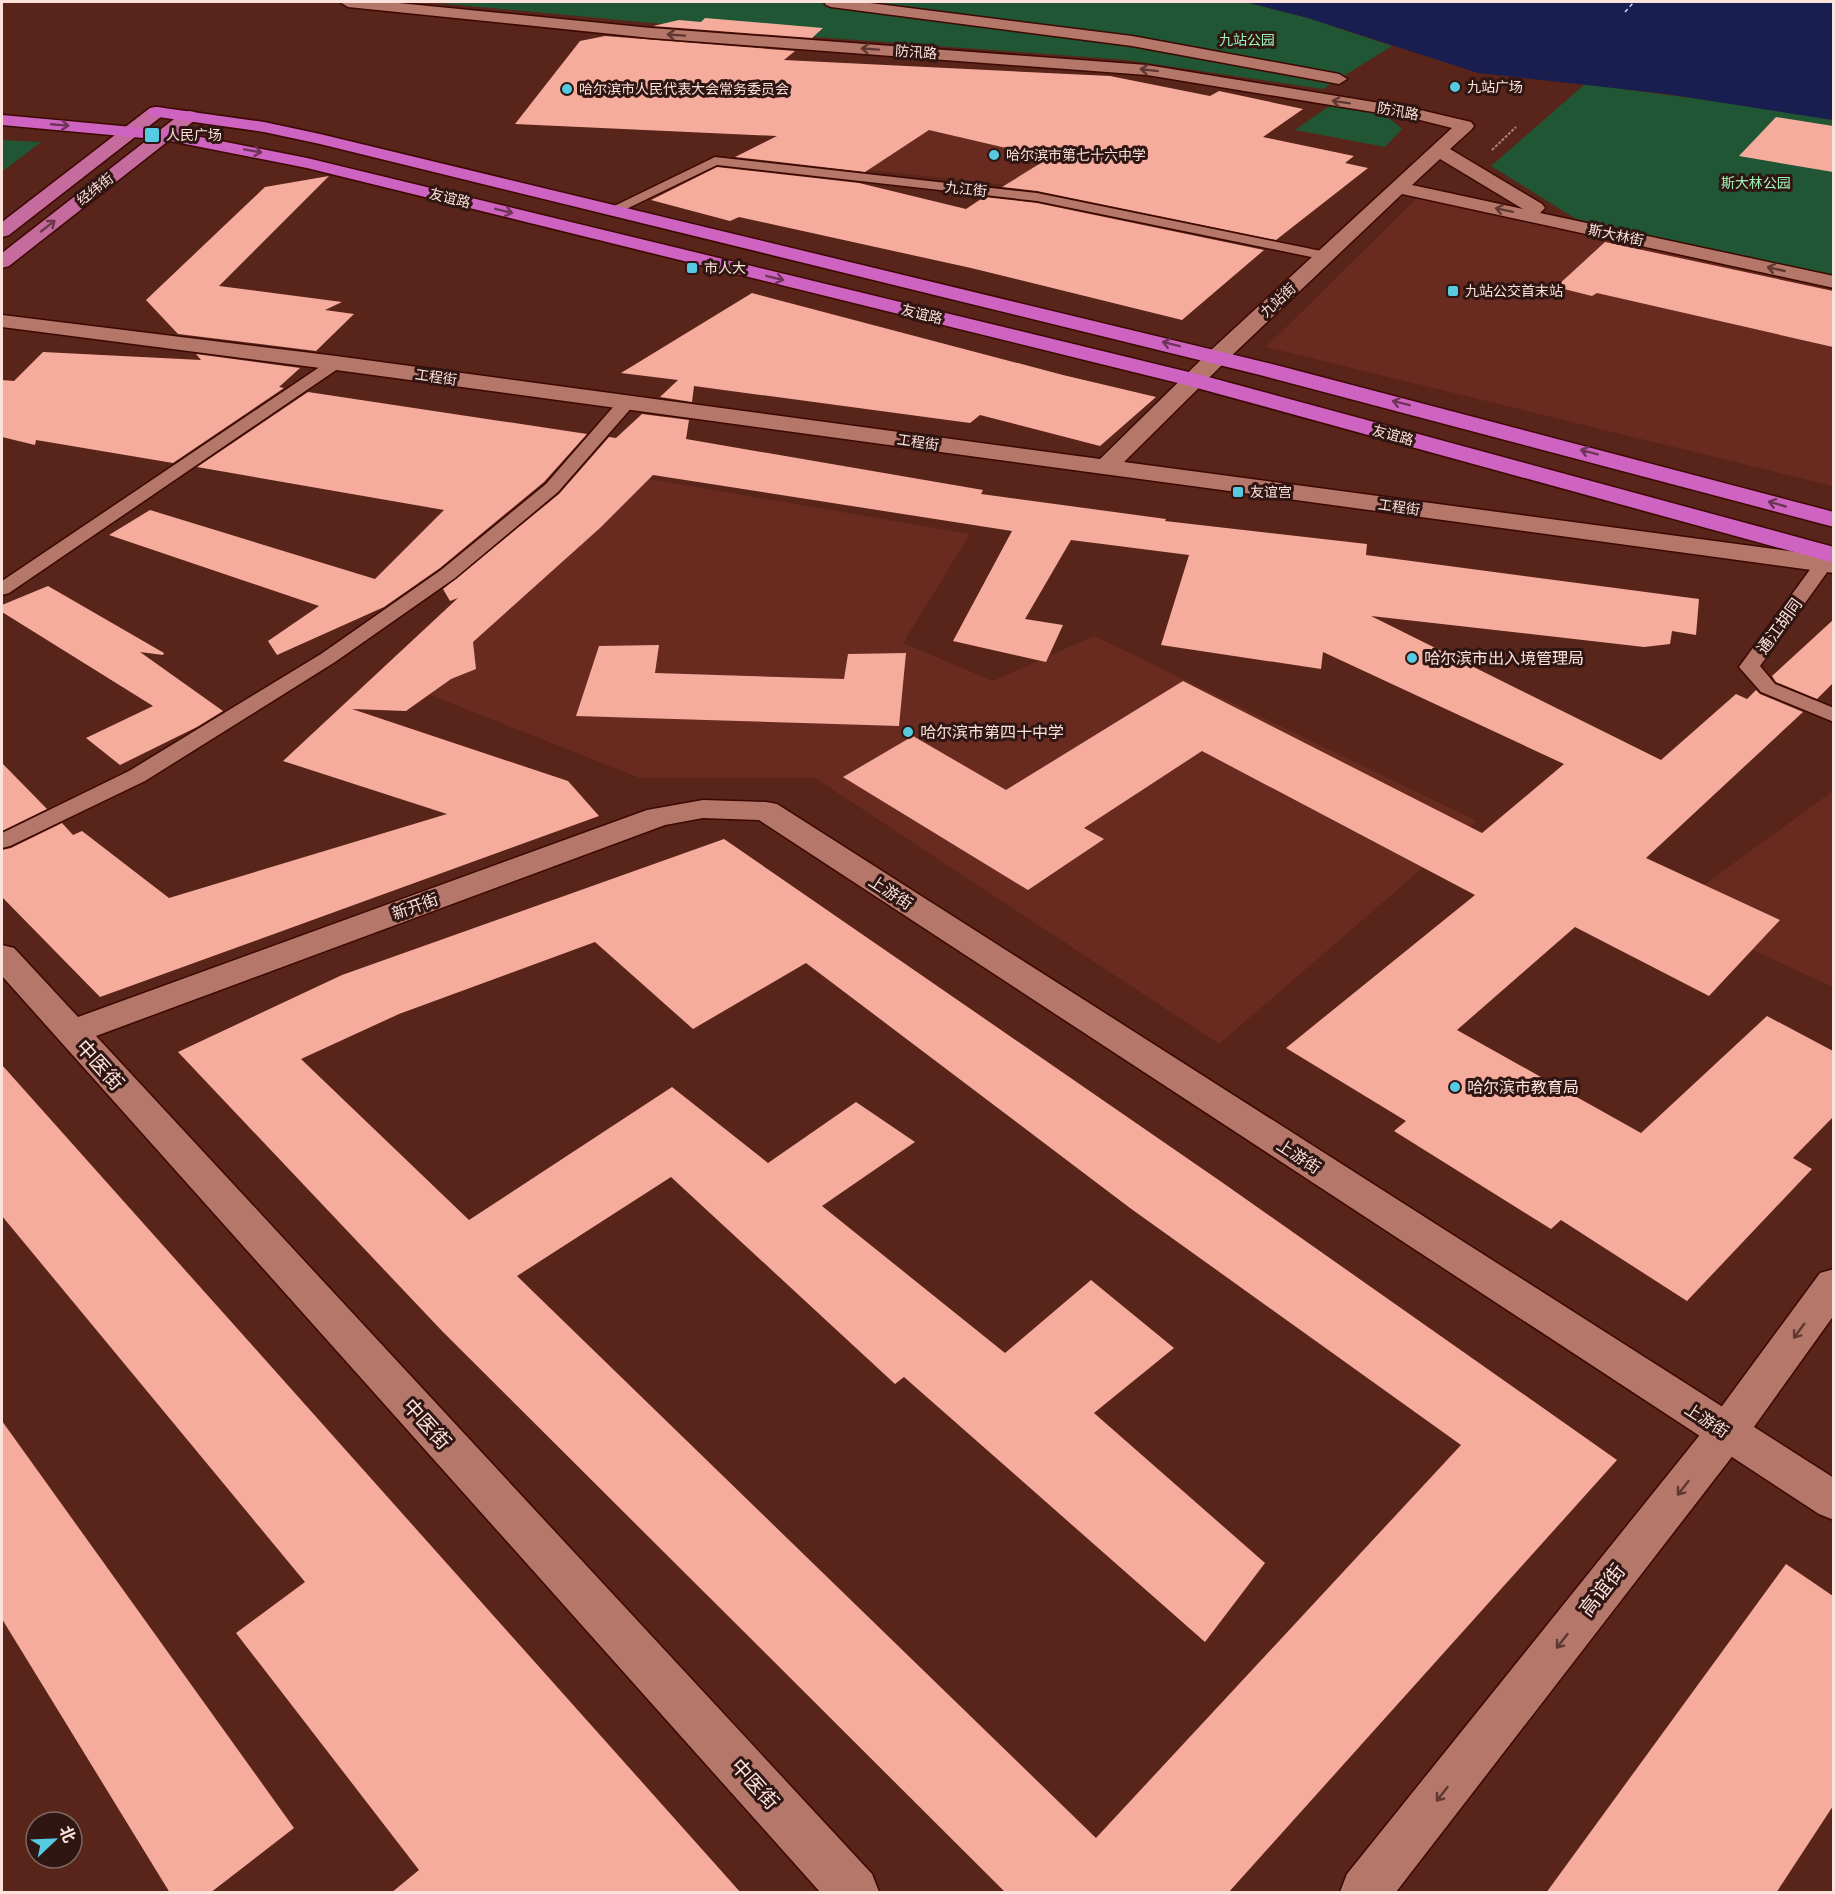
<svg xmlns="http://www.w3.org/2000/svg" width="1835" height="1894" font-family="'Asap Condensed','Noto Sans SC',sans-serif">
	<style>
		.built { fill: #692b20 }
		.green { fill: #205633 }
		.water { fill: #181f50 }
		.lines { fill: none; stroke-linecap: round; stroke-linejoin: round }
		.ferry { stroke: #cdd7f8; stroke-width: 1.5; stroke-dasharray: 4 3; stroke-linecap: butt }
		.building { fill: #f5ac9d; fill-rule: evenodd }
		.lane-casing { stroke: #3c0802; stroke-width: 3 }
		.street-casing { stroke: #3c0802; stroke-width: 3 }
		.secondary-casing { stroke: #3c0802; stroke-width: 3 }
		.primary-casing { stroke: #3c0802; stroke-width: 3 }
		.highway-casing { stroke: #3c0802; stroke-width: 3 }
		.path { stroke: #ab827a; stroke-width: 2; stroke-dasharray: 3 1.5; stroke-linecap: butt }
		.lane { fill: #b5776a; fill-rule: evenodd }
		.street { fill: #b5776a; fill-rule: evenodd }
		.secondary { fill: #b5776a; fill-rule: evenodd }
		.primary { fill: #c56b9e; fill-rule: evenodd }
		.highway { fill: #cf63c1; fill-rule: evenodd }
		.oneway { stroke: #5e3831 }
		.oneway2 { stroke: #6f3558 }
		.oneway3 { stroke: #6b384a }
		.poi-dot { fill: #55cae0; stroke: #2f1612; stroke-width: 2 }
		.labels { text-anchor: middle; stroke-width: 6; stroke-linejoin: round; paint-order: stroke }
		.far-park-label { font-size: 14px; fill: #9df3b6; stroke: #2f1612 }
		.far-street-label { font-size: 14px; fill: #fde1db; stroke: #2f1612 }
		.far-poi-label { font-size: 14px; fill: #fde1db; stroke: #2f1612; text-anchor: start }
		.street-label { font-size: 16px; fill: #fde1db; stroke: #2f1612 }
		.poi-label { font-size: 16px; fill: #fde1db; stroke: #2f1612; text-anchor: start }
		.near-street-label { font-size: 20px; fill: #fde1db; stroke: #2f1612 }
	</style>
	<rect width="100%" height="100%" fill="#59241a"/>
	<g class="built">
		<path d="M966 105 1136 143 1038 188 849 168Z"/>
		<path d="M1417 198 1833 290V486L1266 347Z"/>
		<path d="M632 476 970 534 903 643 993 681 1094 636 1477 821 1219 1044 815 778H640L408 686Z"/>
		<path d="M1833 791V987L1668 911Z"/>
	</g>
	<g class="green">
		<path d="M426 2H1245L1308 18 1392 46 1323 89 1127 60 749 32Z"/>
		<path d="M1585 84 1735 104 1833 120V276L1576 219 1491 166Z"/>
		<path d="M1332 104C1356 108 1385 110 1402 129L1385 147 1295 130Z"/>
		<path d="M2 140 41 142 2 172Z"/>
	</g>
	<path class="water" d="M1245 2H1833V120L1667 94 1478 73 1308 18Z"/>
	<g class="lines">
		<path class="ferry" d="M1625 12 1634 2"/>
	</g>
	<g class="building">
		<path d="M705 18 823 28 812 38 653 26 679 20 701 22Z"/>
		<path d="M605 36 795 51 784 60 1110 76 1210 96 1219 91 1303 109 1263 137 1354 156 1345 163 1368 168 1276 240 1037 191 1002 187 1049 158 929 130 865 172 735 157 777 136 515 124 580 41Z"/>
		<path d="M1776 117 1833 126V172L1739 156Z"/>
		<path d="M717 167 859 183 966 209 984 197 1037 203 1264 250 1182 320 971 268 739 217 730 221 651 200Z"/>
		<path d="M329 176 219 286 342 302 325 310 354 314 316 351 178 334 146 300 265 187Z"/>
		<path d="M1605 242 1833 291V347L1597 293 1592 296 1556 287Z"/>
		<path d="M752 293 1063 375 1156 397 1100 446 980 415 970 423 694 386 692 402 660 397 678 380 621 373Z"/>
		<path d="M43 352 201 360 196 354 300 368 279 387 284 388 173 463 36 440 35 445 2 437V380L14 381Z"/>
		<path d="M308 392 587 434 544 482 440 568 384 607 277 655 268 641 319 606 109 535 150 510 375 579 444 510 197 467Z"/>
		<path d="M642 414 689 420 686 439 983 490 981 494 1166 519 1165 521 1367 544 1366 555 1699 599 1696 635 1672 631 1670 644 1644 647 1371 616 1661 760 1736 694 1747 699 1756 690 1760 694 1803 712 1646 858 1780 920 1709 996 1575 927 1457 1030 1641 1133 1767 1016 1833 1051V1117L1793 1158 1812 1169 1687 1301 1561 1220 1551 1229 1394 1131 1406 1121 1286 1048 1475 895 1202 751 1084 828 1104 839 1028 890 843 777 913 736 1006 790 1183 681 1482 833 1564 764 1323 652 1321 669 1161 645 1189 555 1071 540 1025 619 1063 625 1046 662 953 641 1012 531 653 475 600 528 473 642 476 669 451 679 406 711 352 709 568 781 599 816 100 997 2 897V850L11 848 62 823 73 835 82 831 169 898 447 814 283 761 458 598 450 601 443 589 559 494 609 437 616 438Z"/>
		<path d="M48 586 164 653 163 655 140 652 223 711 197 727 120 765 86 738 153 706 2 612V605Z"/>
		<path d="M1833 620V683L1817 699 1776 682 1772 676Z"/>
		<path d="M659 645 655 673 844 679 848 654 906 653 899 726 576 716 599 646Z"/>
		<path d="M2 763 47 809 2 831Z"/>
		<path d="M724 839 1223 1183 1617 1460 1228 1893H1006L443 1332 178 1052 342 975ZM595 942 693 1029 806 963 1130 1208 1461 1445 1096 1838 517 1276 671 1177 895 1384 904 1377 1205 1642 1265 1563 1094 1413 1174 1348 1091 1280 1005 1353 822 1206 915 1142 856 1102 768 1163 672 1087 469 1220 301 1059 399 1014Z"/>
		<path d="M2 1065 741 1893H391L419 1870 236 1633 305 1582 2 1216Z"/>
		<path d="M2 1421 294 1828 210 1893H170L2 1619Z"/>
		<path d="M1786 1564 1833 1596V1806L1776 1893H1546Z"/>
	</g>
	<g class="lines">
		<g class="lane-casing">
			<g id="lane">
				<path d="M715 157 1037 193 1326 252 1333 256 1326 260 1037 201 717 165 618 213 613 214 606 210Z"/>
				<path d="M336 358 342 360 344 363 342 366 9 593 2 595V581L330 360Z"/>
				<path d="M627 397 635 402 633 406 558 492 455 578 335 662 145 781 10 846 2 848V833L129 771 321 654 441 570 546 484 621 398Z"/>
				<path d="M1824 558 1831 560 1833 564 1760 666 1775 684 1834 708V722L1761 692 1739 667 1817 560Z"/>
			</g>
		</g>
		<g class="street-casing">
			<g id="street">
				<path d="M824 2H862L1132 36 1339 74 1347 79 1339 84 1132 46 831 7 826 5Z"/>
				<path d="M703 800 766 802 777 804 1834 1478V1520L1819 1514 759 820 703 818 665 825 96 1036 872 1874 879 1892H820L2 976V945L14 948 78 1017 647 810Z"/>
			</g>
		</g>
		<g class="secondary-casing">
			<g id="secondary">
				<path d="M340 2H388L651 28 1147 65 1416 109 1471 122 1474 126 1471 130 1450 149 1542 204 1545 208 1540 213 1834 276V288L1402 194 1226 361 1124 462 1834 557V573L336 370 2 327V315L336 356 1100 459 1210 351 1452 128 1416 119 1147 75 651 38 348 7ZM1440 159 1523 209 1412 185Z"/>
				<path d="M1834 1269V1315L1741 1445 1396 1892H1340L1347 1874 1711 1421 1820 1273Z"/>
			</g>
		</g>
		<g class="primary-casing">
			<g id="primary">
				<path d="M156 107 162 108 165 112 162 116 9 235 2 237V222L150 108Z"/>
				<path d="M189 111 195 112 198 116 195 120 9 266 2 268V253L183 112Z"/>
			</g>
		</g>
		<g class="highway-casing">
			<g id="highway">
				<path d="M157 107 264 122 320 134 1276 365 1834 512V527L1260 375 320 144 264 132 151 116 148 112 151 108Z"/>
				<path d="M2 115 165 130 307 158 1201 375 1834 547V563L1186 385 307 168 165 140 2 125Z"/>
			</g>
		</g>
		<path class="path" d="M1492 150 1516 127"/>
		<use href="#lane" class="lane"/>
		<use href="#street" class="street"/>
		<use href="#secondary" class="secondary"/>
		<use href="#primary" class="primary"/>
		<use href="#highway" class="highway"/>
	</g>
	<defs><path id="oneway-shaft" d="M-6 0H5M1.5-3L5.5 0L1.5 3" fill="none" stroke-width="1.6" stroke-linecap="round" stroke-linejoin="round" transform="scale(1.5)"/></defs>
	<g class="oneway">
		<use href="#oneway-shaft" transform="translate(676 35) rotate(-176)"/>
		<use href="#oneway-shaft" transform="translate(870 49) rotate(-176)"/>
		<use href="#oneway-shaft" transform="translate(1149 70) rotate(-173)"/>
		<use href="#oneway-shaft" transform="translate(1341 102) rotate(-171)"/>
		<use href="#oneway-shaft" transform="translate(1504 210) rotate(-168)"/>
		<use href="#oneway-shaft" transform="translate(1776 269) rotate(-167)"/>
		<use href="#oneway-shaft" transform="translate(1799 1331) rotate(126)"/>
		<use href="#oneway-shaft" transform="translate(1683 1488) rotate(128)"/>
		<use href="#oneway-shaft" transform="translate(1562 1641) rotate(128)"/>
		<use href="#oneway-shaft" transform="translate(1442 1794) rotate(128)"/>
	</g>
	<g class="oneway2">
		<use href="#oneway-shaft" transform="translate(60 125) rotate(5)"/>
		<use href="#oneway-shaft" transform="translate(253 151) rotate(10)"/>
		<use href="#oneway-shaft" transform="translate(504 211) rotate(14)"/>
		<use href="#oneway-shaft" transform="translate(775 278) rotate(14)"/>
		<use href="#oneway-shaft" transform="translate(1171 344) rotate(-166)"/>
		<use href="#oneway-shaft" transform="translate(1401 403) rotate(-166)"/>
		<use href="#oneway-shaft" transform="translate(1589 452) rotate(-165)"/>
		<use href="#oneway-shaft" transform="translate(1777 504) rotate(-164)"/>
	</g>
	<use class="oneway3" href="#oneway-shaft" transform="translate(48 226) rotate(-38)"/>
	<g class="poi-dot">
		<circle cx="1455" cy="87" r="6"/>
		<circle cx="567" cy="89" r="6"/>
		<rect x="144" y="127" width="16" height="16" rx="3"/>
		<circle cx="994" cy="155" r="6"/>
		<rect x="686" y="262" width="12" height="12" rx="3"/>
		<rect x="1447" y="285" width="12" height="12" rx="3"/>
		<rect x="1232" y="486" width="12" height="12" rx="3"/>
		<circle cx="1412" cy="658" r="6"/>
		<circle cx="908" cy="732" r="6"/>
		<circle cx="1455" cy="1087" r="6"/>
	</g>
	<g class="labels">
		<g class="far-park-label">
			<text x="1247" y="45">九站公园</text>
			<text x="1756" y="188">斯大林公园</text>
		</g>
		<g class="far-street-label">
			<text transform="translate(916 52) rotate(4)" y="5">防汛路</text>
			<text transform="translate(1398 111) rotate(10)" y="5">防汛路</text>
			<text transform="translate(95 189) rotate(-38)" y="5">经纬街</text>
			<text transform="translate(966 189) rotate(6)" y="5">九江街</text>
			<text transform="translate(450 198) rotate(14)" y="5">友谊路</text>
			<text transform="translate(1616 235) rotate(12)" y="5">斯大林街</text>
			<text transform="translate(1278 300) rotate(-43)" y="5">九站街</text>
			<text transform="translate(922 314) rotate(14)" y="5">友谊路</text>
			<text transform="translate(436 377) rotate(8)" y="5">工程街</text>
			<text transform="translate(1393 435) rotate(15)" y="5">友谊路</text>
			<text transform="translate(918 442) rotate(8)" y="5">工程街</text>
			<text transform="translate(1399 507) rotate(8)" y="5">工程街</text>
		</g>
		<g class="far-poi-label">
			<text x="1467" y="92">九站广场</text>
			<text x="579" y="94">哈尔滨市人民代表大会常务委员会</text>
			<text x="166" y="140">人民广场</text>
			<text x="1006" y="160">哈尔滨市第七十六中学</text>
			<text x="704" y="273">市人大</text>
			<text x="1465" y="296">九站公交首末站</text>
			<text x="1250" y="497">友谊宫</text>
		</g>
		<g class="street-label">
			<text transform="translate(1779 626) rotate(-54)" y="6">通江胡同</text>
			<text transform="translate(891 892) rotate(33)" y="6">上游街</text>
			<text transform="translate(415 906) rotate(-20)" y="6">新开街</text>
			<text transform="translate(1299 1156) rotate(33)" y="6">上游街</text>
			<text transform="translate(1707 1420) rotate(33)" y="6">上游街</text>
		</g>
		<g class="poi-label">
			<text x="1424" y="664">哈尔滨市出入境管理局</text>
			<text x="920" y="738">哈尔滨市第四十中学</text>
			<text x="1467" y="1093">哈尔滨市教育局</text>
		</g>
		<g class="near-street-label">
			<text transform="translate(100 1065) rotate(48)" y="7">中医街</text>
			<text transform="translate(427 1424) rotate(48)" y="7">中医街</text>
			<text transform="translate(1602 1590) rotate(-52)" y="7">高谊街</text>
			<text transform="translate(755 1784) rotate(48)" y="7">中医街</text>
		</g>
	</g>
	<rect width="1835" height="1894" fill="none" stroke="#fde1db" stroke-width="6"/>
	<g transform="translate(54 1840) rotate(67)"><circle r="28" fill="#2f1612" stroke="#816762" stroke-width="1.5"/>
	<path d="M0-4.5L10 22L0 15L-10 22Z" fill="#55cae0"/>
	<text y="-9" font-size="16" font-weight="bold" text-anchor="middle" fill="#fde1db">北</text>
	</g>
</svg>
